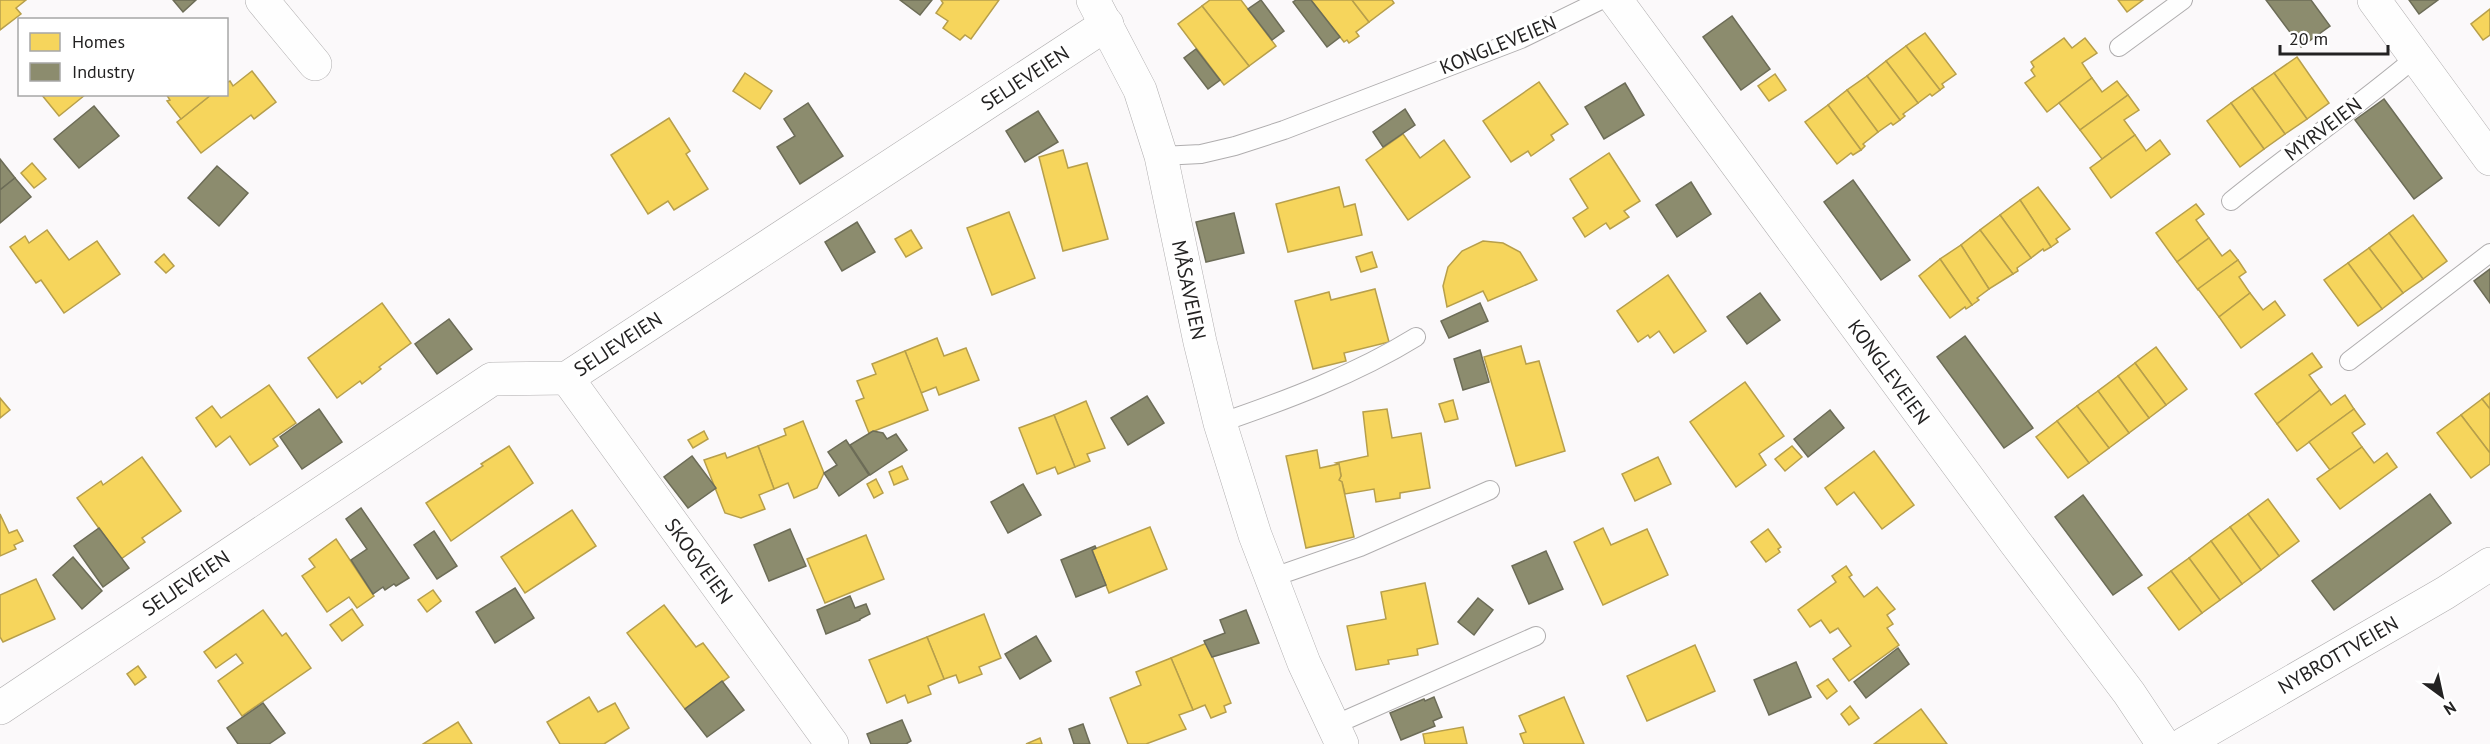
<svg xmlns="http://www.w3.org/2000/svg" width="2490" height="744" font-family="'PT Sans',sans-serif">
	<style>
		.homes { fill: #f6d55c; stroke: #b79f4b; stroke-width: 1.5 }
		.industry { fill: #8c8c6e; stroke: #6c6c57; stroke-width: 1.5 }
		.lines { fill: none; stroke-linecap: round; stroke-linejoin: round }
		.service-casing { stroke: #afadae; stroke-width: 20 }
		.minor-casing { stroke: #afadae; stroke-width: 34 }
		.service { stroke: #fefefe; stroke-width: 18 }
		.minor { stroke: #fefefe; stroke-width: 33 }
		.labels { text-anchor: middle; stroke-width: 6; stroke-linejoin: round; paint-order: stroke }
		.street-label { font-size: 20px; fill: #232222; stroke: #fff }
	</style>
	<rect width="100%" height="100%" fill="#fbf9fa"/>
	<g class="homes">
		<path d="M0 0H26L16 8 21 14 0 30Z"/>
		<path d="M941 0H999L971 39 965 35 960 40 943 28 948 21 936 13 943 3Z"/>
		<path d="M1210 0H1241L1276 46 1249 66 1202 6Z"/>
		<path d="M1311 0H1352L1369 22 1356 32 1359 36 1349 43 1347 40 1344 42Z"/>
		<path d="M1352 0H1392L1394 3 1369 22Z"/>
		<path d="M2118 0H2143L2127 12Z"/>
		<path d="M1202 6 1249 66 1224 85 1178 24Z"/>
		<path d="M2490 9V35L2483 40 2471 24Z"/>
		<path d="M1925 33 1956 74 1942 84 1944 87 1940 90 1906 46Z"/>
		<path d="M2064 38 2072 48 2085 38 2097 53 2082 63 2092 78 2047 112 2025 83 2035 76 2031 70 2034 67 2031 62Z"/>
		<path d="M1906 46 1940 90 1932 96 1930 94 1918 103 1886 61Z"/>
		<path d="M2297 57 2329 103 2307 119 2274 73Z"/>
		<path d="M1886 61 1918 103 1903 114 1905 116 1900 120 1867 76Z"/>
		<path d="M252 71 276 102 254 119 251 115 201 153 177 122 212 94H226V83L230 81 233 86Z"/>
		<path d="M745 73 772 91 760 109 733 91Z"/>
		<path d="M2274 73 2307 119 2285 134 2252 88Z"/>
		<path d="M1775 74 1786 90 1769 101 1758 86Z"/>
		<path d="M1867 76 1900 120 1893 125 1891 123 1878 132 1847 90Z"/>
		<path d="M2092 78 2102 92 2117 81 2128 95 2080 130 2059 103Z"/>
		<path d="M1539 82 1568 124 1551 135 1554 140 1531 156 1528 151 1511 162 1483 121Z"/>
		<path d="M2252 88 2285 134 2264 149 2231 103Z"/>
		<path d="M1847 90 1878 132 1863 144 1865 146 1861 150 1828 105Z"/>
		<path d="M41 94H85V95L59 116Z"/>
		<path d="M166 94H212L181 119 167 101 170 100Z"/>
		<path d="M2128 95 2139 110 2124 120 2135 135 2102 159 2080 130Z"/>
		<path d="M2231 103 2264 149 2240 167 2207 121Z"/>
		<path d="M1828 105 1861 150 1853 155 1851 153 1837 164 1805 122Z"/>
		<path d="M669 118 690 151 686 154 708 189 674 210 668 201 648 214 611 155Z"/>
		<path d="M1403 134 1420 158 1444 140 1470 177 1408 220 1366 160Z"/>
		<path d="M2135 135 2146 151 2160 140 2170 154 2111 198 2090 168Z"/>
		<path d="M1063 150 1068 168 1087 163 1108 239 1063 251 1039 157Z"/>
		<path d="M1609 153 1640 201 1624 211 1629 217 1610 229 1606 223 1585 237 1573 218 1588 208 1570 179Z"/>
		<path d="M32 163 46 179 34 188 21 173Z"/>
		<path d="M1339 187 1344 207 1355 204 1362 235 1288 252 1276 204Z"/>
		<path d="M2038 187 2070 229 2056 239 2058 242 2051 247 2020 200Z"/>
		<path d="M2020 200 2051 247 2044 251 2043 249 2031 258 2000 215Z"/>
		<path d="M2196 204 2204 214 2196 220 2209 238 2177 262 2156 233Z"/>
		<path d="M1009 212 1035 278 992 295 967 228Z"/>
		<path d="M2000 215 2031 258 2017 268 2018 271 2013 274 1980 230Z"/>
		<path d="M2413 215 2447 261 2423 279 2389 233Z"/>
		<path d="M47 230 69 260 97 241 120 274 64 313 41 280 36 283 10 247 25 236 29 243Z"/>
		<path d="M911 230 922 248 906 257 895 239Z"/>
		<path d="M1980 230 2013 274 1989 289 1961 245Z"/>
		<path d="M2389 233 2423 279 2403 293 2369 248Z"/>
		<path d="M2209 238 2222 256 2230 250 2238 260 2198 290 2177 262Z"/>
		<path d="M1483 241 1503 243 1520 252 1537 280 1488 301 1483 291 1447 307 1443 286 1448 267 1462 251Z"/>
		<path d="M1961 245 1989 289 1977 298 1979 300 1972 305 1940 259Z"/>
		<path d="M2369 248 2403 293 2382 309 2348 263Z"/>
		<path d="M1372 252 1377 267 1361 272 1356 257Z"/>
		<path d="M164 254 174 266 166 273 155 262Z"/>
		<path d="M1940 259 1972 305 1966 309 1965 307 1950 318 1919 276Z"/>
		<path d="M2238 260 2246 272 2239 277 2250 293 2219 317 2198 289Z"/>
		<path d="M2348 263 2382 309 2358 326 2324 280Z"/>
		<path d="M1668 275 1706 331 1674 353 1659 331 1650 338 1648 335 1638 342 1617 311Z"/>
		<path d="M1375 289 1389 342 1344 353 1346 361 1313 369 1295 301 1329 292 1331 300Z"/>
		<path d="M2250 293 2263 310 2275 301 2285 315 2241 348 2219 317Z"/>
		<path d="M382 303 411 343 379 367 381 369 362 384 360 381 337 398 308 358Z"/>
		<path d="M937 338 944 356 966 348 979 380 939 395 936 387 921 393 905 351Z"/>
		<path d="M1521 346 1526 364 1539 361 1565 451 1516 466 1484 357Z"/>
		<path d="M2156 347 2187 389 2166 405 2135 363Z"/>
		<path d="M905 351 928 410 869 433 856 401 864 398 857 381 876 374 872 364Z"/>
		<path d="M2312 353 2322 367 2309 375 2320 390 2277 424 2255 394Z"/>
		<path d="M2135 363 2166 405 2149 418 2118 376Z"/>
		<path d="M2118 376 2149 418 2129 433 2098 391Z"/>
		<path d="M1745 382 1784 436 1759 454 1766 465 1736 487 1690 422Z"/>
		<path d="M269 385 296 423 273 439 278 446 250 465 230 436 216 447 196 418 212 406 221 418Z"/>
		<path d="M2320 390 2331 405 2345 395 2354 409 2297 451 2277 424Z"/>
		<path d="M2098 391 2129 433 2109 448 2077 406Z"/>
		<path d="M2490 393V409L2482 399Z"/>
		<path d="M0 398 10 410 0 418Z"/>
		<path d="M2482 399 2490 409V453L2461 415Z"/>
		<path d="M1453 400 1458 419 1445 422 1439 404Z"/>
		<path d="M1086 401 1105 448 1087 454 1090 461 1075 467 1054 415Z"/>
		<path d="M2077 406 2109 448 2089 463 2057 421Z"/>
		<path d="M1387 409 1392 438 1421 433 1430 488 1400 493V498L1376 502 1374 489 1345 494 1342 482 1339 480 1341 476 1339 464 1336 463 1368 456 1363 412Z"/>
		<path d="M2354 409 2365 424 2352 433 2362 447 2330 470 2309 442Z"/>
		<path d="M1054 415 1075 467 1058 474 1055 467 1037 474 1019 428Z"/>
		<path d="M2461 415 2490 453V464L2471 478 2437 433Z"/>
		<path d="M803 421 824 473 817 488 794 498 788 483 774 489 758 446 786 435 784 429Z"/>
		<path d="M2057 421 2089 463 2068 478 2036 437Z"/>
		<path d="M704 431 708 439 693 448 688 440Z"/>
		<path d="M509 446 533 483 451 541 426 503 483 466 481 464Z"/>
		<path d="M758 446 774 489 759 495 765 509 741 518 725 513 704 460 725 453 727 458Z"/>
		<path d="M1792 446 1802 457 1785 471 1775 459Z"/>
		<path d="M2362 447 2374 463 2387 453 2397 467 2340 509 2317 479Z"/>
		<path d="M1317 450 1320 468 1339 464 1341 476 1339 480 1342 482 1354 537 1306 548 1286 456Z"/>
		<path d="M1874 451 1914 505 1882 529 1854 492 1837 505 1825 488Z"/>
		<path d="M142 457 181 511 142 538 145 542 121 559 77 498 101 481 103 485Z"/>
		<path d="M1658 457 1671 484 1635 501 1622 474Z"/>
		<path d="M902 466 908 479 894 485 889 472Z"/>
		<path d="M876 479 883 493 874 498 867 484Z"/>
		<path d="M2268 499 2299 541 2279 556 2248 514Z"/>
		<path d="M572 510 596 546 525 593 501 557Z"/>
		<path d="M0 514 9 533 17 530 23 541 14 545 16 549 0 556Z"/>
		<path d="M2248 514 2279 556 2261 570 2230 527Z"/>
		<path d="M1150 527 1167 569 1109 593 1092 550Z"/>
		<path d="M2230 527 2261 570 2242 584 2211 541Z"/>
		<path d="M1603 528 1611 545 1647 529 1668 575 1603 605 1574 542Z"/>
		<path d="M1768 529 1781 547 1778 549 1780 552 1766 562 1751 542Z"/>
		<path d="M866 535 884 579 825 603 807 559Z"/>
		<path d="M336 539 374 596 357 608 349 597 327 612 302 576 315 567 309 559Z"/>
		<path d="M2211 541 2242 584 2220 600 2189 558Z"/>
		<path d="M2189 558 2220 600 2202 613 2171 571Z"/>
		<path d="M1846 566 1852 575 1849 577 1864 597 1877 587 1895 609 1887 615 1893 624 1887 628 1899 645 1849 681 1833 659 1851 646 1838 628 1830 633 1821 620 1810 627 1798 610 1836 582 1832 576Z"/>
		<path d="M2171 571 2202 613 2179 630 2148 588Z"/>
		<path d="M36 579 55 619 3 642 0 637V595Z"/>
		<path d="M1425 583 1438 644 1417 649 1418 655 1388 660 1389 664 1356 670 1347 626 1386 619 1381 592Z"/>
		<path d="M433 590 441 601 427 612 418 600Z"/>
		<path d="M664 605 696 647 703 643 729 677 685 709 627 633Z"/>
		<path d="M352 609 363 625 342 641 330 625Z"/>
		<path d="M263 610 282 636 286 633 311 668 242 716 218 681 243 663 236 654 216 668 204 652Z"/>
		<path d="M984 614 1001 658 979 667 982 674 959 683 956 675 944 679 927 637Z"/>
		<path d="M927 637 944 679 928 686 931 694 908 703 905 695 887 703 869 660Z"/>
		<path d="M1207 643 1231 703 1224 706 1226 712 1211 718 1205 705 1193 710 1171 658Z"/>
		<path d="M1695 645 1715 691 1647 721 1627 676Z"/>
		<path d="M1171 658 1193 710 1179 715 1186 729 1146 744H1128L1110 698 1141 685 1136 672Z"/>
		<path d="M138 666 146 677 135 685 127 674Z"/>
		<path d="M1828 679 1837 691 1827 699 1817 686Z"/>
		<path d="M589 697 598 712 615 703 629 728 604 744H560L547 722Z"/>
		<path d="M1564 697 1584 744H1524L1520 734 1526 732 1519 716Z"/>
		<path d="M1850 706 1859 718 1849 725 1841 714Z"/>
		<path d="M1921 709 1947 744H1874Z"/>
		<path d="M458 722 472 744H423Z"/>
		<path d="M1463 727 1467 744H1425L1423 734Z"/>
		<path d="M1040 738 1042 744H1026Z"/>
	</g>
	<g class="industry">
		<path d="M173 0H196L183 12Z"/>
		<path d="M900 0H932L920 15Z"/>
		<path d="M1261 0 1284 31 1272 40 1248 9Z"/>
		<path d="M1296 0H1311L1340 37 1327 47 1293 2Z"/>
		<path d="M2266 0H2311L2330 26 2301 47Z"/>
		<path d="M2409 0H2438L2419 14Z"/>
		<path d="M1732 16 1770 69 1741 90 1703 37Z"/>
		<path d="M1196 49 1220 80 1208 89 1184 58Z"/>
		<path d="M1625 83 1644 115 1604 139 1585 107Z"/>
		<path d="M2384 99 2442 178 2414 199 2355 120Z"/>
		<path d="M808 103 843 156 800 184 777 147 795 136 784 119Z"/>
		<path d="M94 106 119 136 79 168 54 139Z"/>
		<path d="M1405 109 1415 125 1383 147 1373 132Z"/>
		<path d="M1038 111 1058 142 1025 162 1006 131Z"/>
		<path d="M0 159 15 178 0 190Z"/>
		<path d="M217 166 248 193 219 226 188 198Z"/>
		<path d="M15 178 31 197 0 223V190Z"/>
		<path d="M1853 180 1910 260 1881 280 1824 202Z"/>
		<path d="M1691 182 1711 214 1677 237 1656 205Z"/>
		<path d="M1234 213 1244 253 1206 262 1196 222Z"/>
		<path d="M857 222 875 252 842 271 825 242Z"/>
		<path d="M2490 269V303L2474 281Z"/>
		<path d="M1760 293 1780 320 1747 344 1727 317Z"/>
		<path d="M1480 303 1488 321 1449 338 1441 321Z"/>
		<path d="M449 319 472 349 437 374 415 344Z"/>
		<path d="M1965 336 2033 428 2004 448 1937 357Z"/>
		<path d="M1480 350 1489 382 1463 390 1454 359Z"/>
		<path d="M1147 396 1164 423 1128 445 1111 418Z"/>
		<path d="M319 409 342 442 302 469 280 437Z"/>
		<path d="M1830 410 1844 428 1808 457 1794 439Z"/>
		<path d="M873 431 883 433 887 439 896 434 907 450 870 475 850 445Z"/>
		<path d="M846 440 869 475 839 496 824 473 837 465 828 452Z"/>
		<path d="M692 456 716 488 688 508 664 477Z"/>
		<path d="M1023 484 1041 515 1008 533 991 502Z"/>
		<path d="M2430 494 2451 523 2334 610 2312 581Z"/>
		<path d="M2083 495 2142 575 2113 595 2055 517Z"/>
		<path d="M361 508 409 578 396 586 394 584 385 590 383 587 373 594 351 560 367 549 346 519Z"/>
		<path d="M99 528 129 568 103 587 74 546Z"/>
		<path d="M790 529 806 566 769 581 754 545Z"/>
		<path d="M434 531 457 566 437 579 414 545Z"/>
		<path d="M1095 546 1096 548 1092 550 1106 585 1076 597 1061 560Z"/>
		<path d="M1546 551 1563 589 1529 604 1512 566Z"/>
		<path d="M73 557 102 591 82 609 53 575Z"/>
		<path d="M515 588 534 618 495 643 476 612Z"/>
		<path d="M850 596 855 608 866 604 870 614 860 619V620L826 634 817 610Z"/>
		<path d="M1478 598 1493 610 1474 635 1458 622Z"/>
		<path d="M1246 610 1259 643 1212 657 1204 641 1225 633 1220 620Z"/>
		<path d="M1036 636 1051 661 1020 679 1005 654Z"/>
		<path d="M1898 648 1909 664 1866 698 1854 682Z"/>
		<path d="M1796 662 1811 697 1769 715 1754 680Z"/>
		<path d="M722 681 744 710 707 737 685 709Z"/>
		<path d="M1434 697 1442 717 1433 721 1435 726 1401 740 1390 713 1424 699 1425 701Z"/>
		<path d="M263 703 285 733 269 744H238L227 728Z"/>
		<path d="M902 720 911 741 906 744H871L867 734Z"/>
		<path d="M1083 724 1090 744H1074L1069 729Z"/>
	</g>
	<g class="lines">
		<g class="service-casing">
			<g id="service">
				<path d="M2119 47 2183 0"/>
				<path d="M1161 156 1201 154 1235 146 1284 130 1521 39 1601 0"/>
				<path d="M2231 201C2291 152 2356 108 2416 57"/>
				<path d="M2349 361 2490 253"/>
				<path d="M1220 423C1287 400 1356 374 1416 337"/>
				<path d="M1271 578 1360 547 1490 490"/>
				<path d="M1332 726 1536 636"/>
			</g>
		</g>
		<g class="minor-casing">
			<g id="minor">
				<path d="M262 0 315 64"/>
				<path d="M1093 0 1140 90 1161 156 1200 342 1220 423 1255 535 1304 663 1342 744"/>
				<path d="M1616 0 2015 542 2129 693 2163 744"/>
				<path d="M2374 0 2490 159"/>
				<path d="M567 378 832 744"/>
				<path d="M0 708 492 379 567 378 1107 24"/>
				<path d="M2184 744 2445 593 2490 564"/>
			</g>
		</g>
		<use href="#service" class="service"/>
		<use href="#minor" class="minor"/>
	</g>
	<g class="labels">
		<g class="street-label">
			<text transform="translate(1498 45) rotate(-22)" y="7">KONGLEVEIEN</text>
			<text transform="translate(1025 78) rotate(-33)" y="7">SELJEVEIEN</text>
			<text transform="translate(2323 129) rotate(-37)" y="7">MYRVEIEN</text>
			<text transform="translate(1189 290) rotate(78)" y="7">MÅSAVEIEN</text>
			<text transform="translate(618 344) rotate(-33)" y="7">SELJEVEIEN</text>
			<text transform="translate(1889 372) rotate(54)" y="7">KONGLEVEIEN</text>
			<text transform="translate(699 561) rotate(54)" y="7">SKOGVEIEN</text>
			<text transform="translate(186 583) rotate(-34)" y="7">SELJEVEIEN</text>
			<text transform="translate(2338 655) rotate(-30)" y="7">NYBROTTVEIEN</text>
		</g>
	</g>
	<rect x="18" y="18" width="210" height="78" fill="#ffffff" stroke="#a7a7a7" stroke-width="1.5"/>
	<rect x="30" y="33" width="30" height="18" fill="#f6d55c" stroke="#a7a7a7" stroke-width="1.5"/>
	<text x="72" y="48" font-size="18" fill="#232222">Homes</text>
	<rect x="30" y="63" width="30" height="18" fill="#8c8c6e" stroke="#a7a7a7" stroke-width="1.5"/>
	<text x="72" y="78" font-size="18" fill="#232222">Industry</text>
	<g transform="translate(2442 696) rotate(147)" stroke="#ffffff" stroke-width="4.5" paint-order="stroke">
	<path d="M0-4.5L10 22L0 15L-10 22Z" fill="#232222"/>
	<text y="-9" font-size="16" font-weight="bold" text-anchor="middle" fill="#232222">N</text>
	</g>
	<path d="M2280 45v9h108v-9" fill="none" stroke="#232222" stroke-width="3"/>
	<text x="2289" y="45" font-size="18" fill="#232222" stroke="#ffffff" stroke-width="4.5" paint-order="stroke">20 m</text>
</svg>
